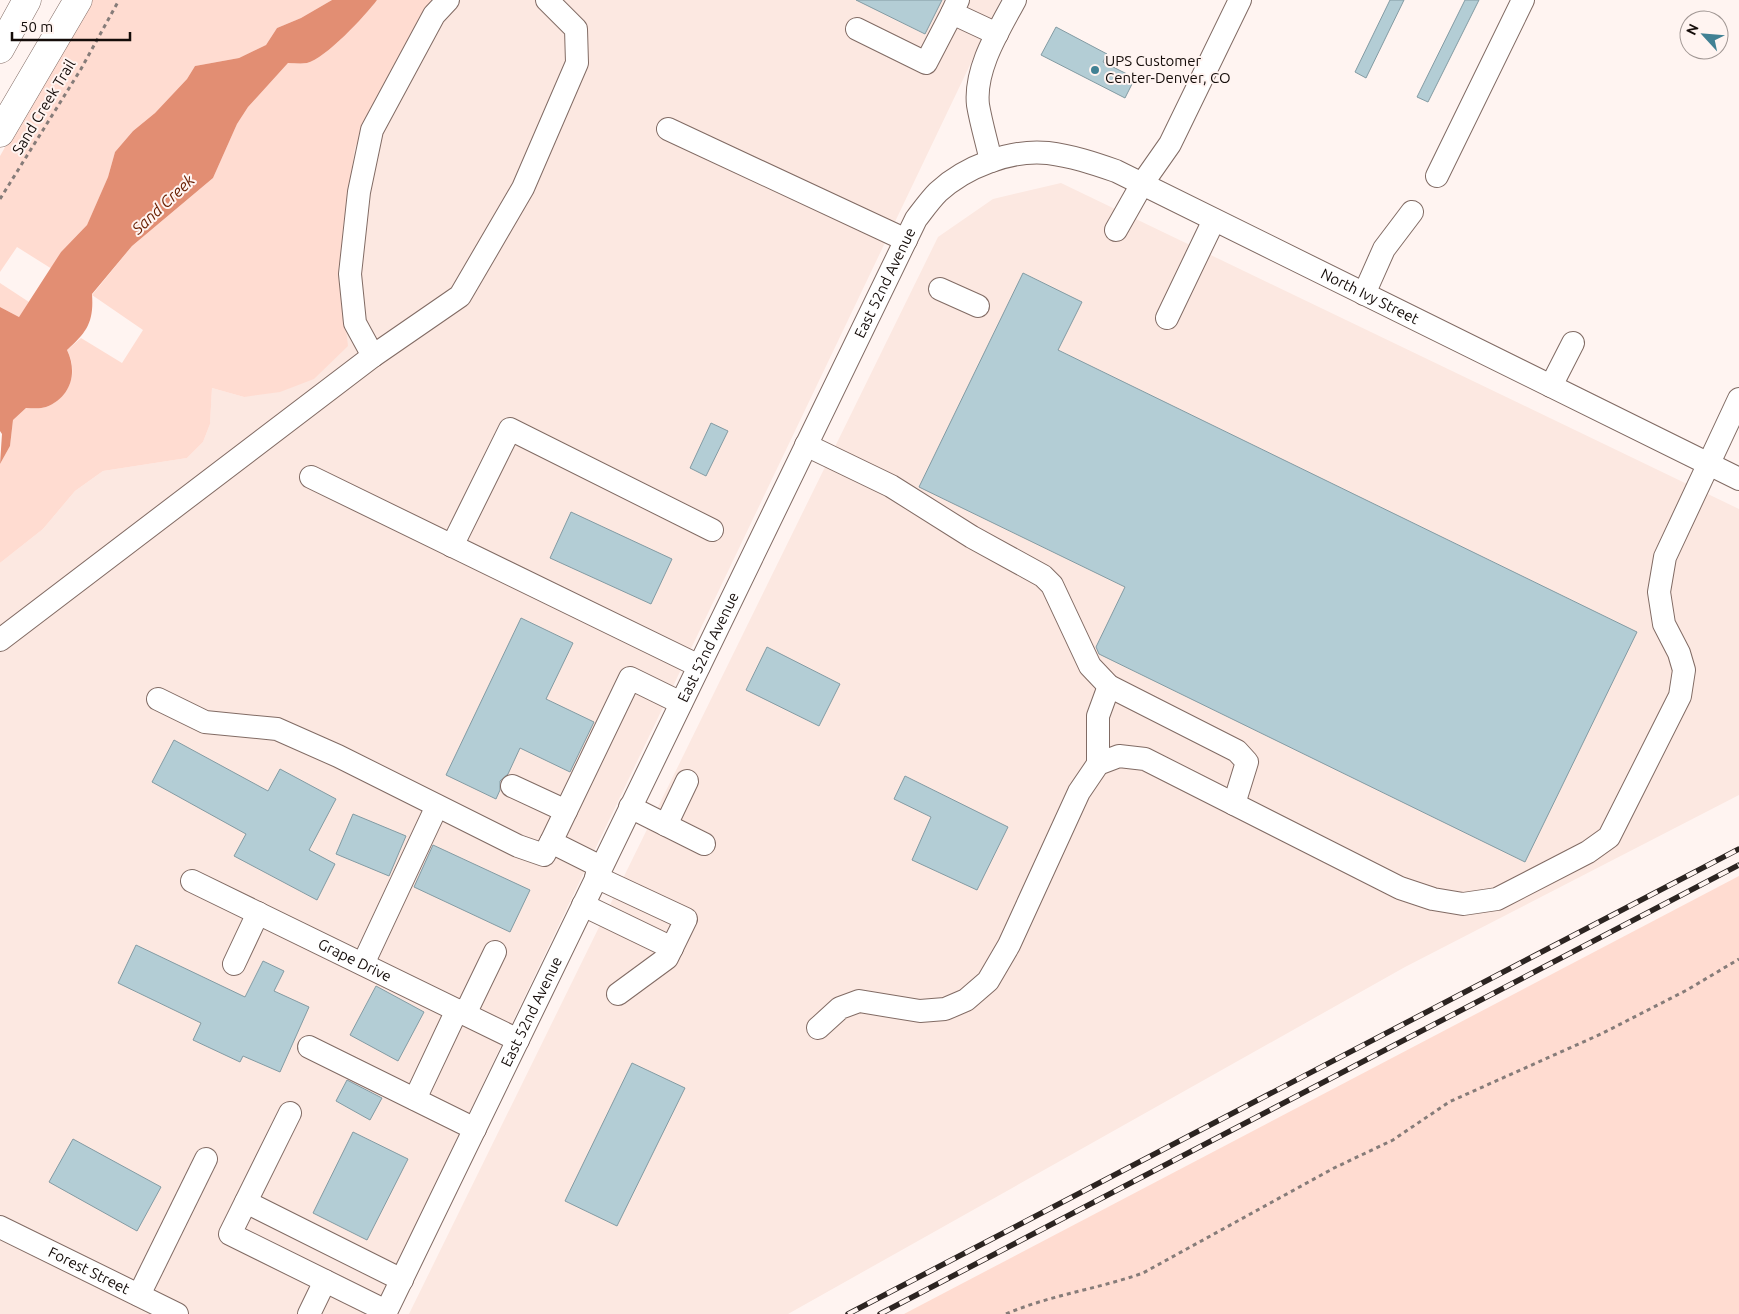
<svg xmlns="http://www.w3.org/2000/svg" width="1739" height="1314" font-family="Ubuntu,sans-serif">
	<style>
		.built { fill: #fce8e1 }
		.green { fill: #ffdcd1 }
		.water { fill: #e28e73 }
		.building { fill: #b3cdd5; stroke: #839ba3 }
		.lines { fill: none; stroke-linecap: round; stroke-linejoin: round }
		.minor-casing { stroke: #816b64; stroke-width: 24 }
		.major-casing { stroke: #816b64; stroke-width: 29 }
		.highway-casing { stroke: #816b64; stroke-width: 29 }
		.path { stroke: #867c79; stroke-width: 3; stroke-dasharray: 4 4; stroke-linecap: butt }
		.minor { stroke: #fff; stroke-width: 22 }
		.major { stroke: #fff; stroke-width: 28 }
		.highway { stroke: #fff; stroke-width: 28 }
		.rail-casing { stroke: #2c2421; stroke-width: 5.5 }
		.rail { stroke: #fff4f1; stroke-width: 4; stroke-dasharray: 11; stroke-linecap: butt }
		.poi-dot { fill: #418194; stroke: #fff4f1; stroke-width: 2 }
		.labels { text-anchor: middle; stroke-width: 4; stroke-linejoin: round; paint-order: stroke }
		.poi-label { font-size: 15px; fill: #140c09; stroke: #fff4f1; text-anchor: start }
		.street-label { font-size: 15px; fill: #140c09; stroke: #fff4f1 }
		.water-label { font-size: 16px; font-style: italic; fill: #691f02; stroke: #fff4f1 }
	</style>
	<rect width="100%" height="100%" fill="#fff4f1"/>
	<g class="built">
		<path d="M435 0H1001L373 1314H0V563L43 529 75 491 103 471 187 458 203 442 210 424 212 388 244 397 341 286 343 228 355 148 392 70Z"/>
		<path d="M1061 183 1739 509V795L1405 967 788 1314H409L938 237 993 199Z"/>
	</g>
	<g class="green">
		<path d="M89 0H332L301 18 277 28 266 45 239 58 195 66 187 79 155 113 133 131 115 152 108 177 87 225 61 252 52 269 17 247 0 272V156Z"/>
		<path d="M377 0H435L392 70 355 148 343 228 341 286 348 346 314 379 280 392 244 397 212 388 210 424 203 442 187 458 103 471 75 491 43 529 0 563V464L10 446 13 420 26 408C32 408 40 409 46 407 70 397 79 373 67 350L81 338 122 363 143 330 92 295 132 246 213 178 237 124 248 107 288 63C294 63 302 64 307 63 325 59 366 15 377 0Z"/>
		<path d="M0 283 29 302 19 317 0 307Z"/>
		<path d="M1739 876V1314H904Z"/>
	</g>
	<path class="water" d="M332 0H377C366 15 325 59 307 63 301 64 294 63 288 63L248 107 237 124 213 178 132 246 92 294C94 322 87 332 67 350 78 373 71 397 46 407 40 409 32 408 26 408L13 420 10 446 0 464 2 434 0 431V307L19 317 61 252 87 225 108 177 115 152 133 131 155 113 187 79 195 66 239 58 266 45 277 28 301 18Z"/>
	<g class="building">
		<path d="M856 0H942L925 34Z"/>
		<path d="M1390 0H1404L1366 78 1355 72Z"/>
		<path d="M1465 0H1479L1428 102 1417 97Z"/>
		<path d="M1056 27 1107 54 1103 62 1135 78 1125 98 1041 55Z"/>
		<path d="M1023 273 1082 302 1058 350 1637 632 1525 862 1099 654 1096 647 1125 587 919 487Z"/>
		<path d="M711 423 728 431 706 476 690 468Z"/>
		<path d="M571 512 672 559 651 604 550 558Z"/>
		<path d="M521 618 573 643 546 699 594 722 570 772 520 748 508 774 500 781V790L496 799 446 775Z"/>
		<path d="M767 647 840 684 819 726 746 690Z"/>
		<path d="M174 740 268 791 280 769 336 799 309 850 335 864 317 900 234 856 246 834 152 782Z"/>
		<path d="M905 776 1008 827 977 890 912 860 931 817 894 799Z"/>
		<path d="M353 814 406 836 389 876 336 854Z"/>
		<path d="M433 845 530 890 510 932 414 887Z"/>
		<path d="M136 945 245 997 263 961 284 971 274 991 309 1007 280 1072 243 1056 240 1062 193 1040 201 1023 118 983Z"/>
		<path d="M376 986 424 1012 398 1061 350 1035Z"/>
		<path d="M632 1063 685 1088 617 1226 565 1201Z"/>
		<path d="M347 1080 382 1098 370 1120 336 1101Z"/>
		<path d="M353 1132 408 1159 367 1240 313 1213Z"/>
		<path d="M73 1139 161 1187 137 1231 49 1182Z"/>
	</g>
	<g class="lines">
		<g class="minor-casing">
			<g id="minor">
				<path d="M958 0 952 13 997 34"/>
				<path d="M857 29 926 63 952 13"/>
				<path d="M668 129 906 240"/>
				<path d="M991 161C987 143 981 123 978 105 974 69 999 30 1015 0"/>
				<path d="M1437 176 1523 0"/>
				<path d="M1116 230 1142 184 1170 144 1240 0"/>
				<path d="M940 289 978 306"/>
				<path d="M1364 294 1384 249 1412 212"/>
				<path d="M1167 318 1214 220"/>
				<path d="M373 356 355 323 350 274 359 192 372 130 434 15 448 0"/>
				<path d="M1551 386 1573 343"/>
				<path d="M806 445 891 486 972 537 1043 576 1052 585 1090 666 1109 686 1237 751 1247 762 1234 804"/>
				<path d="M311 477 699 666"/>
				<path d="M452 546 510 429 712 530"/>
				<path d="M0 640 373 356 460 296 523 188 577 63 576 29 547 0"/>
				<path d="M158 699 205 722 277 729 338 756 518 846 544 855 551 842"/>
				<path d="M1098 764V716L1109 686"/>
				<path d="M512 786 566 811"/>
				<path d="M630 807 704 844"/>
				<path d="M666 825 687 781"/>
				<path d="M601 867 551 842 630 678 681 703"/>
				<path d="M596 877 686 919 667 958 618 994"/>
				<path id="s1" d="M192 881 518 1040"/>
				<path d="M583 905 672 948"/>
				<path d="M234 964 258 913"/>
				<path d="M363 964 437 806"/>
				<path d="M465 1014 495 952"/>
				<path d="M818 1028 840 1008 859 1001 920 1011 945 1009 966 1000 988 981 1009 945 1079 792 1098 764 1119 756 1145 759 1400 888 1433 899 1463 904 1497 899 1588 852 1609 837 1680 696 1684 670 1679 653 1664 624 1659 592 1665 557 1739 399"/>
				<path d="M309 1047 475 1129"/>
				<path d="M415 1099 457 1010"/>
				<path d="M290 1113 230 1234 386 1311"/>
				<path d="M246 1202 402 1280"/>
				<path id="s2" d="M0 1227 177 1314"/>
				<path d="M139 1295 206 1159"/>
				<path d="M309 1314 325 1281"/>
				<path id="s3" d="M385 1314 916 219C923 210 930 200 938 192 965 167 1011 149 1048 153 1072 156 1093 163 1116 171L1739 479"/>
			</g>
		</g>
		<g class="major-casing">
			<path id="major" d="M0 133 78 0"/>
		</g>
		<g class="highway-casing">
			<path id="highway" d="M0 49 27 0"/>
		</g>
		<g class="path">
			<path d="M0 199 81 69 119 0"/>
			<path d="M1006 1314C1050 1295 1098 1289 1143 1273L1334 1168 1393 1140 1449 1102 1601 1034 1687 990 1739 959"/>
		</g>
		<use href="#minor" class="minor"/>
		<use href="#major" class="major"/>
		<use href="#highway" class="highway"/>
		<g class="rail-casing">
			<g id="rail">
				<path d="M848 1314 1739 849"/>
				<path d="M880 1314 1739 865"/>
			</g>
		</g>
		<use href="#rail" class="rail"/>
	</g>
	<circle class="poi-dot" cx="1095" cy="70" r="5"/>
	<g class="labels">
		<g class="poi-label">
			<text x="1105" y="66">UPS Customer<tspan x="1105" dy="17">Center-Denver, CO</tspan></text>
		</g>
		<g class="street-label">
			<text transform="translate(44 107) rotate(-59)" y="5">Sand Creek Trail</text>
			<text dy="5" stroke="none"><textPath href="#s3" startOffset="1146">East 52nd Avenue</textPath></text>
			<text dy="5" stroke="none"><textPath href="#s3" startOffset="1725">North Ivy Street</textPath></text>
			<text dy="5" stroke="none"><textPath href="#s3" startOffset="741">East 52nd Avenue</textPath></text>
			<text dy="5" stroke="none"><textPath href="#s1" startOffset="181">Grape Drive</textPath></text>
			<text dy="5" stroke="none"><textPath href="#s3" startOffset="336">East 52nd Avenue</textPath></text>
			<text dy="5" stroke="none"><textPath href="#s2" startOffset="99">Forest Street</textPath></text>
		</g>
		<g class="water-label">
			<text transform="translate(163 204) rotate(-43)" y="6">Sand Creek</text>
		</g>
	</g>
	<g transform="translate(1704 35) rotate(296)"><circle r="24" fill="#fff4f1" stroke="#a19794"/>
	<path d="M0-4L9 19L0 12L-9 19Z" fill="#418194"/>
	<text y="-8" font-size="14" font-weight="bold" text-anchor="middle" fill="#140c09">N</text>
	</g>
	<path d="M12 32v8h118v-8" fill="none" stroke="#140c09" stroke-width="2.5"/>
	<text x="20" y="32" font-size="15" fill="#140c09" stroke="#fff4f1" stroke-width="4" paint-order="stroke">50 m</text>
</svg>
